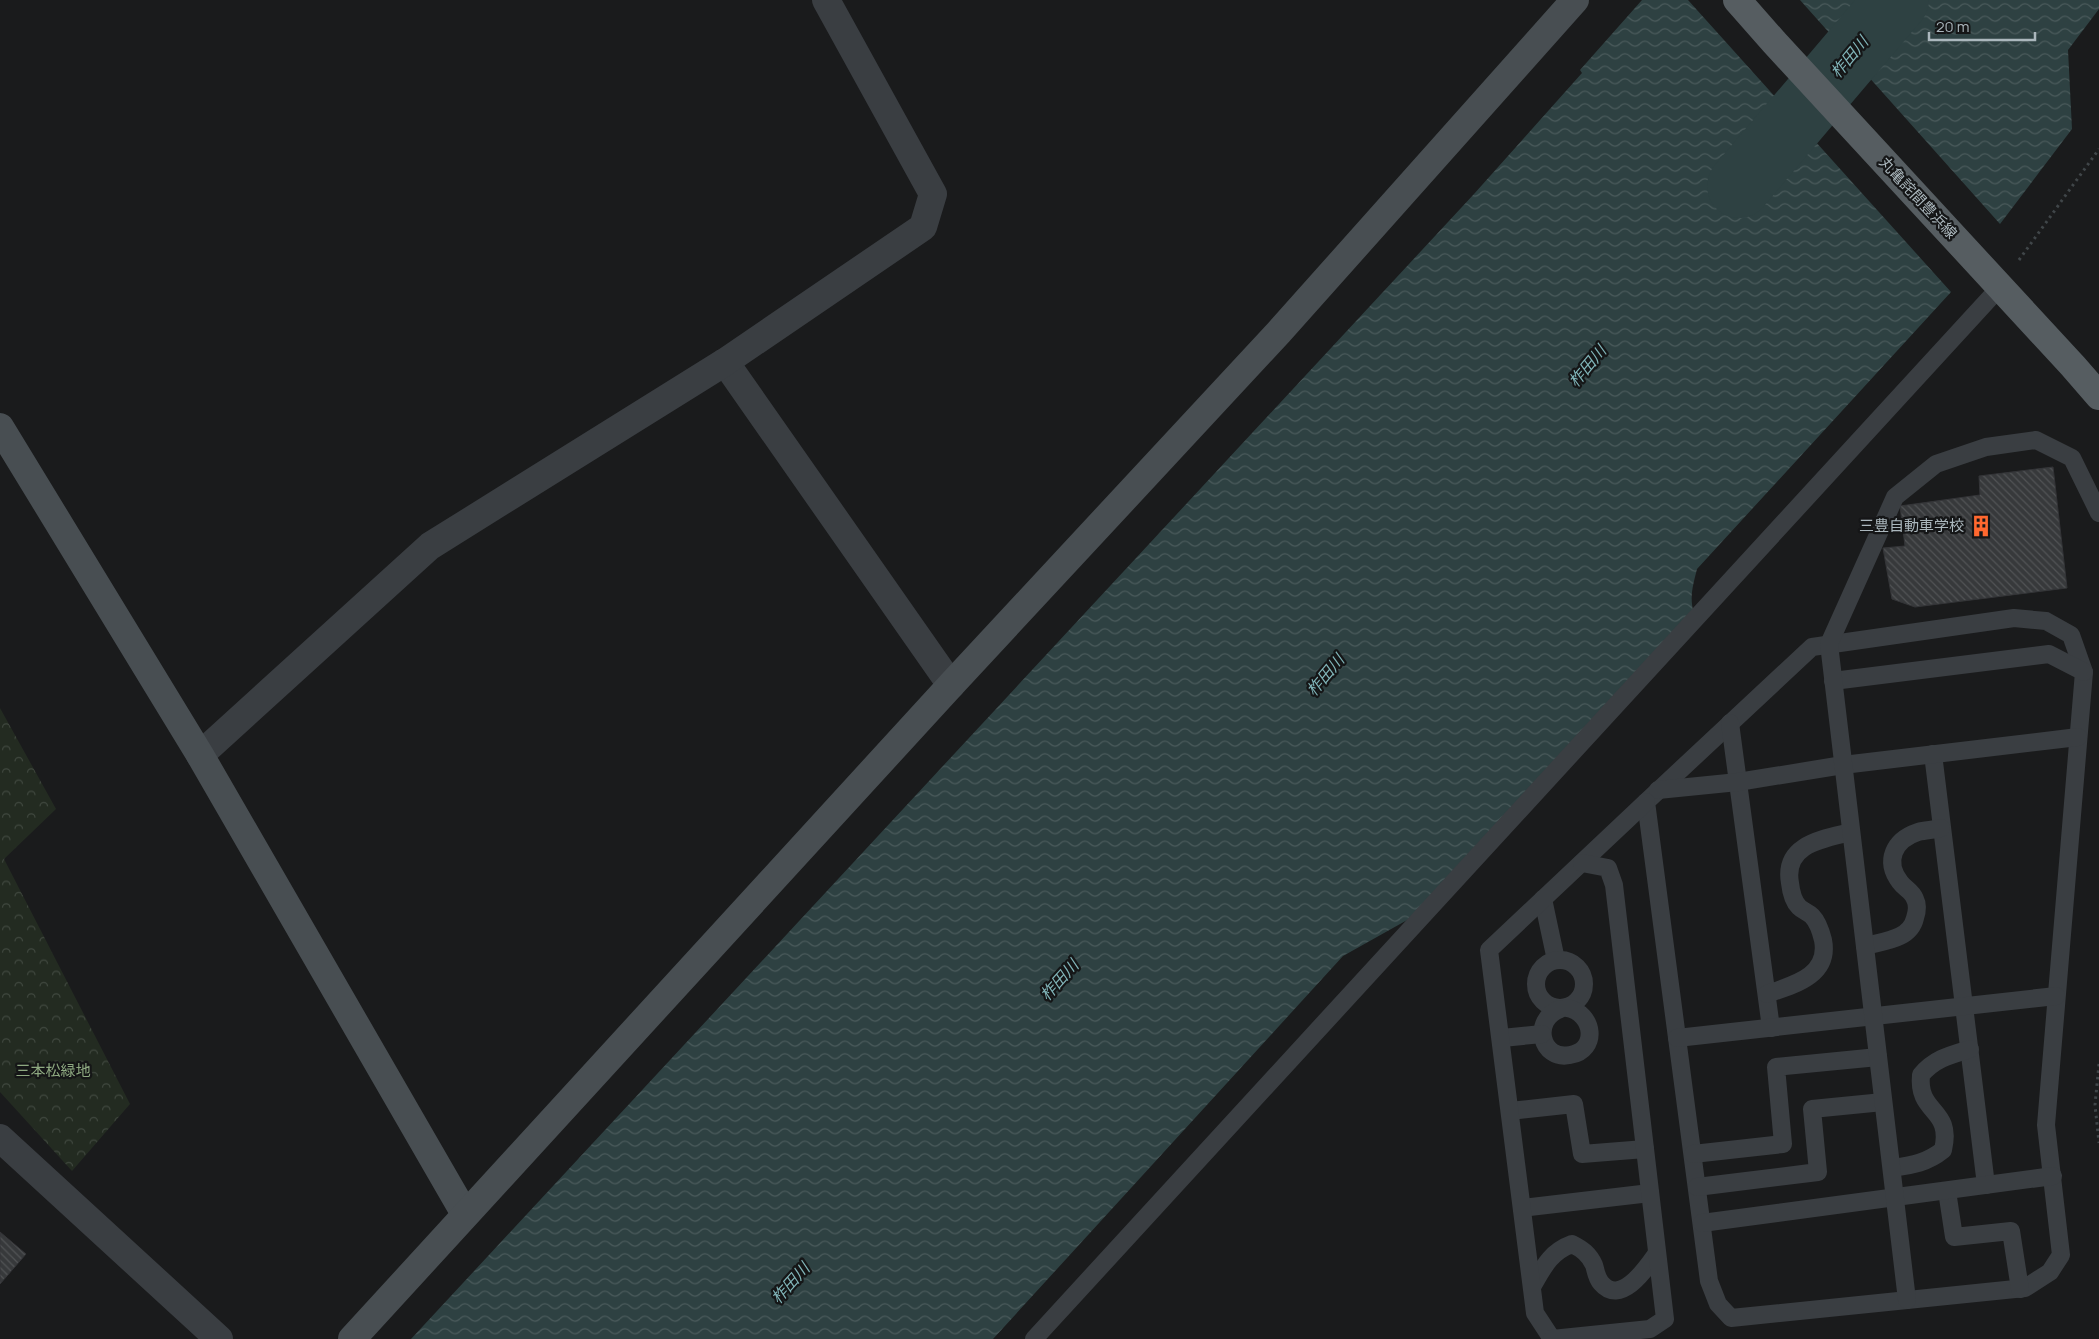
<svg xmlns="http://www.w3.org/2000/svg" width="2099" height="1339" font-family="Manrope,'Noto Sans JP',sans-serif">
	<style>
		.forest { fill: url(#forest-crowns) }
		.water { fill: url(#water-waves) }
		.lines { fill: none; stroke-linecap: round; stroke-linejoin: round }
		.river { stroke: #2e4142; stroke-width: 64 }
		.building { fill: url(#building-back-hatch); stroke: #343538 }
		.path { stroke: #404649; stroke-width: 3; stroke-dasharray: 2.5 4; stroke-linecap: butt }
		.lane { stroke: #3a3e42; stroke-width: 18 }
		.street { stroke: #3a3e42; stroke-width: 28 }
		.secondary { stroke: #484e52; stroke-width: 28 }
		.primary { stroke: #565d61; stroke-width: 28 }
		.labels { text-anchor: middle; stroke-width: 4.5; stroke-linejoin: round; paint-order: stroke }
		.street-label { font-size: 15px; fill: #abb7bd; stroke: #151617 }
		.poi-label { font-size: 15px; fill: #abb7bd; stroke: #151617; text-anchor: end }
		.park-label { font-size: 15px; fill: #8ea981; stroke: #151617 }
		.water-label { font-size: 16px; font-style: italic; fill: #81b5b9; stroke: #151617 }
	</style>
	<defs>
		<pattern id="forest-crowns" width="20" height="18" patternUnits="userSpaceOnUse" patternTransform="scale(1.25)"><rect width="20" height="18" fill="#232b21"/><path d="M2 6a3 3 0 1 1 6 0M12 15a3 3 0 1 1 6 0" fill="none" stroke="#40483f"/></pattern>
		<pattern id="water-waves" width="16" height="10" patternUnits="userSpaceOnUse" patternTransform="scale(1.25)"><rect width="16" height="10" fill="#2e4142"/><path d="M0 5q4-4 8 0t8 0" fill="none" stroke="#4a5a5b"/></pattern>
		<pattern id="building-back-hatch" width="6" height="6" patternUnits="userSpaceOnUse" patternTransform="scale(1.25)"><rect width="6" height="6" fill="#37393b"/><path d="M-1 5l2 2M0 0l6 6M5-1l2 2" fill="none" stroke="#515355"/></pattern>
	</defs>
	<rect width="100%" height="100%" fill="#1a1b1c"/>
	<path class="forest" d="M0 708 56 809 4 859 130 1104 72 1171 0 1092Z"/>
	<g class="water">
		<path d="M1642 0H1688L1951 292 1697 569C1693 585 1689 598 1694 613L1409 919 1343 956 993 1339H411L1474 194 1582 73 1580 70Z"/>
		<path d="M1800 0H2099V9L2068 50 2072 129 2000 224Z"/>
	</g>
	<g class="lines">
		<path class="river" d="M1739 186 1897 0"/>
	</g>
	<g class="building">
		<path d="M2053 467 2067 588 1915 607 1892 599 1883 548 1905 546 1900 506 1980 495 1979 476Z"/>
		<path d="M0 1232 26 1254 0 1284Z"/>
	</g>
	<g class="lines">
		<g class="path">
			<path d="M2019 260 2099 149"/>
			<path d="M2099 1064 2095 1105 2099 1143"/>
		</g>
		<g class="lane">
			<path d="M2014 618 2046 621 2071 635 2084 672 2046 1125 2061 1255 2050 1272 2025 1288 1731 1318 1718 1304 1709 1281 1646 802 1812 647Z"/>
			<path d="M1833 681 2049 654 2084 672"/>
			<path d="M1730 723 1771 1028"/>
			<path d="M1933 754 1986 1185"/>
			<path d="M1658 790 1738 782 1843 765 2078 737"/>
			<path d="M1543 899 1556 960"/>
			<path d="M1865 946C1883 941 1910 940 1915 918 1917 912 1918 905 1915 899 1912 891 1905 889 1900 882 1884 861 1894 840 1918 832 1926 830 1934 830 1941 828"/>
			<circle cx="1560" cy="984" r="24"/>
			<path d="M1767 994C1793 985 1830 976 1823 940 1821 932 1818 922 1812 916 1808 912 1803 911 1799 907 1793 901 1791 892 1790 883 1783 844 1823 839 1851 832"/>
			<path d="M1560 1009C1531 1020 1541 1061 1570 1055 1599 1050 1594 1013 1567 1008"/>
			<path d="M1502 1038 1542 1034"/>
			<path d="M1677 1038 2056 996"/>
			<path d="M1510 1111 1574 1104 1582 1154 1645 1149"/>
			<path d="M1693 1154 1783 1144 1776 1067 1878 1057"/>
			<path d="M1892 1168C1912 1165 1927 1163 1943 1150 1953 1107 1917 1115 1921 1075 1934 1059 1950 1055 1970 1049"/>
			<path d="M1697 1187 1818 1172 1812 1109 1883 1102"/>
			<path d="M1947 1191 1954 1237 2011 1231 2020 1289"/>
			<path d="M1522 1208 1650 1193"/>
			<path d="M1702 1223 2053 1176"/>
			<path d="M1532 1287C1543 1268 1550 1252 1572 1244 1582 1249 1589 1254 1594 1265 1596 1271 1596 1277 1601 1283 1621 1307 1647 1267 1657 1253"/>
			<path d="M1907 1300 1829 644 1895 497 1936 464 1986 447 2036 440 2072 458 2099 513"/>
			<path d="M1034 1339 2000 287"/>
			<path d="M1552 1339 1535 1313 1489 950 1646 802"/>
			<path d="M1552 1339 1650 1329 1665 1319 1614 885 1608 868 1582 863"/>
		</g>
		<g class="street">
			<path d="M725 362 951 685"/>
			<path d="M200 755 430 546 725 362 923 227 933 194 826 0"/>
			<path d="M0 1138 219 1339"/>
		</g>
		<g class="secondary">
			<path d="M0 427 200 755 465 1214"/>
			<path d="M352 1339 951 685 1279 332 1575 0"/>
		</g>
		<path class="primary" d="M1737 0 1774 42 2073 366 2099 396"/>
	</g>
	<defs>
		<g id="building-bare" transform="scale(1.725)"><path d="M-4-6H4V6H1V3H-1V6H-4ZM-2.5-4.3h1.7v1.8h-1.7ZM.8-4.3h1.7v1.8H.8ZM-2.5-1h1.7V.8h-1.7ZM.8-1h1.7V.8H.8Z" fill="#ff682f" stroke="#151617" stroke-width="2.5" paint-order="stroke"/></g>
	</defs>
	<g fill-rule="evenodd">
		<use href="#building-bare" x="1981" y="526"/>
	</g>
	<g class="labels">
		<g class="street-label">
			<text transform="translate(1918 198) rotate(47)" y="5">丸亀詫間豊浜線</text>
		</g>
		<g class="poi-label">
			<text x="1964" y="531">三豊自動車学校</text>
		</g>
		<g class="park-label">
			<text x="53" y="1076">三本松緑地</text>
		</g>
		<g class="water-label">
			<text transform="translate(1849 57) rotate(-50)" y="6">柞田川</text>
			<text transform="translate(1587 366) rotate(-50)" y="6">柞田川</text>
			<text transform="translate(1325 675) rotate(-50)" y="6">柞田川</text>
			<text transform="translate(1059 980) rotate(-48)" y="6">柞田川</text>
			<text transform="translate(790 1283) rotate(-48)" y="6">柞田川</text>
		</g>
	</g>
	<path d="M1929 32v8h106v-8" fill="none" stroke="#abb7bd" stroke-width="2.5"/>
	<text x="1936" y="32" font-size="15" fill="#abb7bd" stroke="#151617" stroke-width="4" paint-order="stroke">20 m</text>
</svg>
